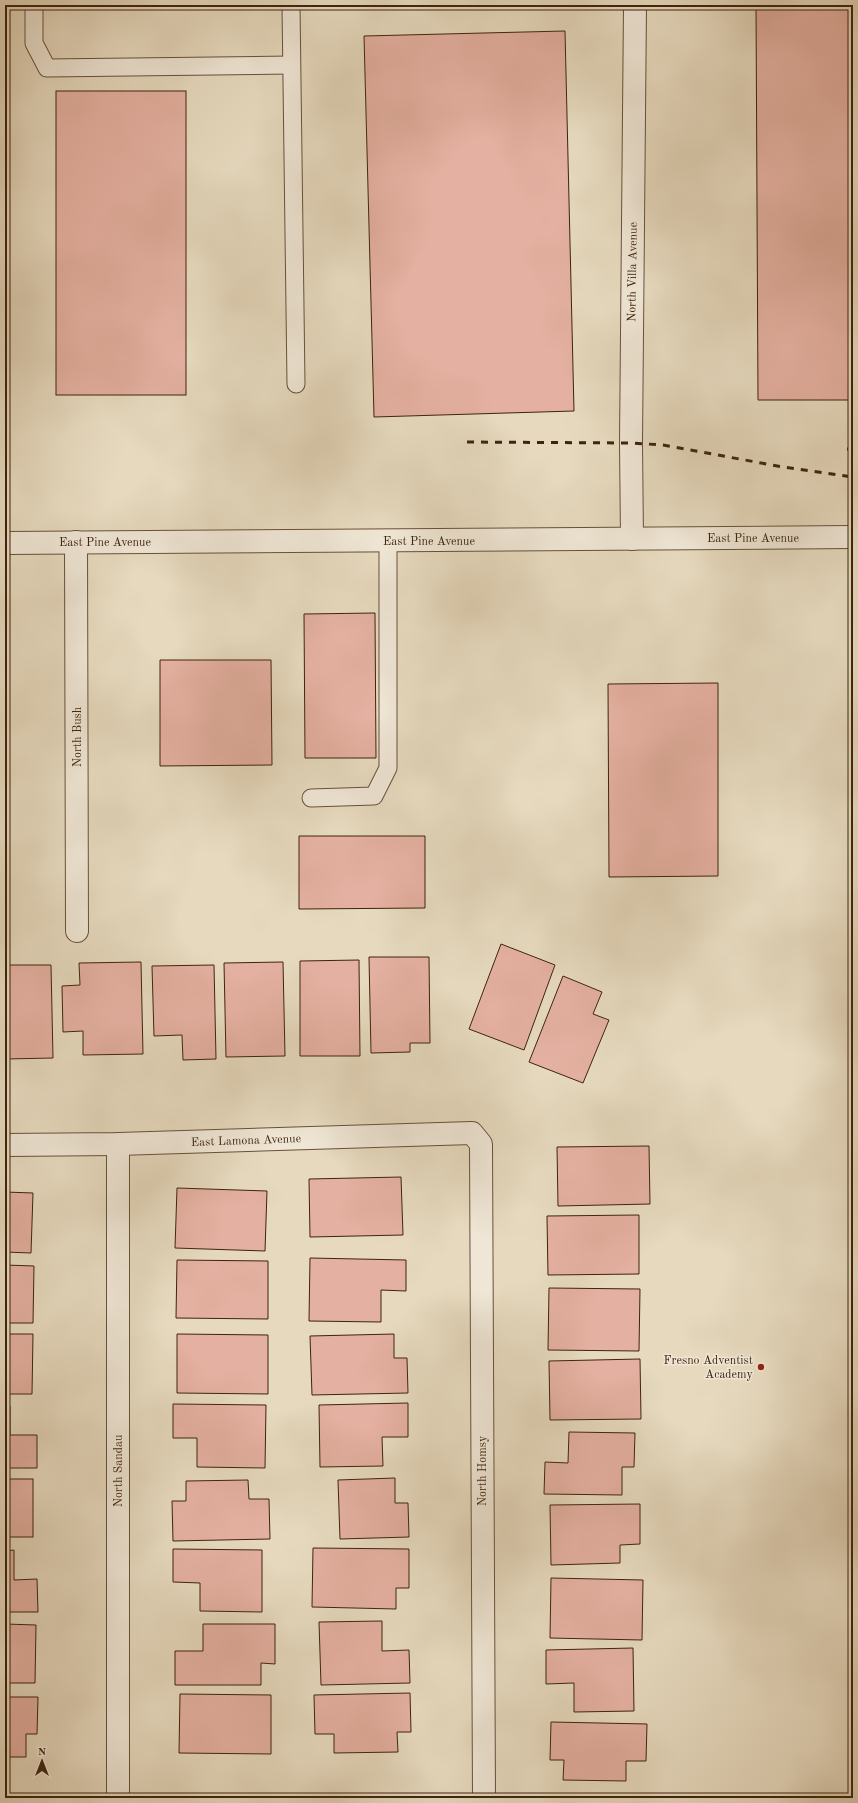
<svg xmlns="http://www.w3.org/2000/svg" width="858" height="1803" font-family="'Old Standard TT',serif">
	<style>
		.building { fill: #e4b0a1; stroke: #3e240d }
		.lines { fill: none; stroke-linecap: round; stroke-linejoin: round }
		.lane-casing { stroke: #685139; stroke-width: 19 }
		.street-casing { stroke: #685139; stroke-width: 24 }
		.lane { stroke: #efe6d5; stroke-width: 17 }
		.street { stroke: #efe6d5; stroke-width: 22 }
		.rail { stroke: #3e240d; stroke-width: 3; stroke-dasharray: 7 7; stroke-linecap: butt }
		.poi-dot { fill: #8f2418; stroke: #efe6d5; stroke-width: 1.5 }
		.labels { text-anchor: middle; stroke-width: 3; stroke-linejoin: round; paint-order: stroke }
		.street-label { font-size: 12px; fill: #3e240d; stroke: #efe6d5 }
		.poi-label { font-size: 12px; fill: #3e240d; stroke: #efe6d5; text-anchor: end }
	</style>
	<rect width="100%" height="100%" fill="#e6d9be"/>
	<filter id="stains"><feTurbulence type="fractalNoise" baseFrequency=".005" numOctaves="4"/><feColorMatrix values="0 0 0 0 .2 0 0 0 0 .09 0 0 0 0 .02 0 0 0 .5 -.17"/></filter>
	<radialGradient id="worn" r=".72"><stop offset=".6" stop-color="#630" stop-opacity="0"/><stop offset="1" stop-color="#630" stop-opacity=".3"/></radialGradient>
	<g class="building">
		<path d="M756 5H853V400H758Z"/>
		<path d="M565 31 574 411 374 417 364 36Z"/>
		<rect x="56" y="91" width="130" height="304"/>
		<path d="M375 613 376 758H305L304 614Z"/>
		<path d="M160 660H271L272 765 160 766Z"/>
		<path d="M718 683V876L609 877 608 684Z"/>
		<path d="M299 836H425V908L299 909Z"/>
		<path d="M501 944 555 965 524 1050 469 1029Z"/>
		<path d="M369 957H429L430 1043H410V1052L371 1053Z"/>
		<path d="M359 960 360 1056H300V961Z"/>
		<path d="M141 962 143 1054 83 1055V1031L63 1032 62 986 80 985 79 963Z"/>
		<path d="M283 962 285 1056 226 1057 224 963Z"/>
		<path d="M5 965H51L53 1058 5 1059Z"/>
		<path d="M214 965 216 1059 183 1060 182 1035 154 1036 152 966Z"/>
		<path d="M563 976 602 992 593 1014 609 1020 583 1083 529 1062Z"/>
		<path d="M649 1146 650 1204 558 1206 557 1147Z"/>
		<path d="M401 1177 403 1235 310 1237 309 1179Z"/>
		<path d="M177 1188 267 1191 265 1251 175 1248Z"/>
		<path d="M5 1192 33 1193 31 1253 5 1252Z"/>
		<path d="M639 1215V1274L548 1275 547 1216Z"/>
		<path d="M310 1258 406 1260V1291L381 1290V1322L309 1321Z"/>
		<path d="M177 1260 268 1261V1319L176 1318Z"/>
		<path d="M5 1265 34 1266 33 1323H5Z"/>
		<path d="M549 1288 640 1289 639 1351 548 1350Z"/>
		<path d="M5 1334H33L32 1394H5Z"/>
		<path d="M177 1334 268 1335V1394L177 1393Z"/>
		<path d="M394 1334V1358H407L408 1393 312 1395 310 1336Z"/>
		<path d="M640 1359 641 1419 550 1420 549 1361Z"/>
		<path d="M408 1403V1437H382L383 1466 320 1467 319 1405Z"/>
		<path d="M173 1404 266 1405 265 1468 197 1467V1438H173Z"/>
		<path d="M5 1406H10V1435H37V1468H5Z"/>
		<path d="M569 1432 635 1433 634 1467H622V1495L544 1494 545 1462 568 1463Z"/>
		<path d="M395 1478V1503H408L409 1537 340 1539 338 1480Z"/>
		<rect x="5" y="1479" width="28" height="58"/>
		<path d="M248 1480 249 1499H269L270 1539 173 1541 172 1501H186V1481Z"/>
		<path d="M640 1504V1544L620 1545V1563L551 1565 550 1505Z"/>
		<path d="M313 1548 409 1549V1588H396V1609L312 1607Z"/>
		<path d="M173 1549 262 1550V1612L200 1611V1583L173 1582Z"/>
		<path d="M14 1550V1580L37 1579 38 1612H5V1551Z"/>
		<path d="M551 1578 643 1580 642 1640 550 1638Z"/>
		<path d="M382 1621V1651L409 1650 410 1683 321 1685 319 1622Z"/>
		<path d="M5 1624 36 1625 35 1683H5Z"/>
		<path d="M203 1624H275V1664L261 1663V1685H175V1651H203Z"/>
		<path d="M633 1648 634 1711 574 1712V1683L546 1684V1650Z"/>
		<path d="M410 1693 411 1732H397L398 1752 334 1753V1734H315L314 1695Z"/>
		<path d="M180 1694 271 1695V1754L179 1753Z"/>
		<path d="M5 1697H38L37 1734H26V1757H5Z"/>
		<path d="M551 1722 647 1724 646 1761H626V1781L563 1780 564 1760H550Z"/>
	</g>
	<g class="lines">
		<g class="lane-casing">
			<g id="lane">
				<path d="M34 5V43L47 68 291 65"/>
				<path d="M291 5 296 384"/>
				<path d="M311 798 374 796 388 768V541"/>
			</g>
		</g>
		<g class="street-casing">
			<g id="street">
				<path d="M632 539 631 443 635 5"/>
				<path d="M76 542 77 931"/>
				<path d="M5 543 853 537"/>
				<path d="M118 1144V1798"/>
				<path d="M5 1145 118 1144 472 1133 481 1144 484 1798"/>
			</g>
		</g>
		<use href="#lane" class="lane"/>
		<use href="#street" class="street"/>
		<g class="rail">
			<path d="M467 442 631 443 663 445 783 467 853 477"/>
			<path d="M847 449H853"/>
		</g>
	</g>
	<circle class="poi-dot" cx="761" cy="1367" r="4"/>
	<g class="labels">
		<g class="street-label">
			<text transform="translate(632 272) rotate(-89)" y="4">North Villa Avenue</text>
			<text x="753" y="542">East Pine Avenue</text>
			<text x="429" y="545">East Pine Avenue</text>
			<text x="105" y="546">East Pine Avenue</text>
			<text transform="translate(77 737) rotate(-90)" y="4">North Bush</text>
			<text transform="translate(246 1140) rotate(-2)" y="4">East Lamona Avenue</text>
			<text transform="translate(118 1471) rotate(-90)" y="4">North Sandau</text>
			<text transform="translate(482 1471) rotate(-90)" y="4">North Homsy</text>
		</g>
		<g class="poi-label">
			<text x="753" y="1364">Fresno Adventist<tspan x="753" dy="14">Academy</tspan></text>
		</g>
	</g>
	<rect width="858" height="1803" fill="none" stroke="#e6d9be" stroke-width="20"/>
	<rect x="6" y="6" width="846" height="1791" fill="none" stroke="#3e240d" stroke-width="2"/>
	<rect x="10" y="10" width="838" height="1783" fill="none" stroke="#3e240d"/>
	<g transform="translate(42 1761)" stroke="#efe6d5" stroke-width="3" paint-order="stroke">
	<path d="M0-3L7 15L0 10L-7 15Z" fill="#3e240d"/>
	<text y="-6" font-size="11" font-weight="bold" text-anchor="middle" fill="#3e240d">N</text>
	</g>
	<rect width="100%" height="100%" filter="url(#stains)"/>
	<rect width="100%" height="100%" fill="url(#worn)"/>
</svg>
